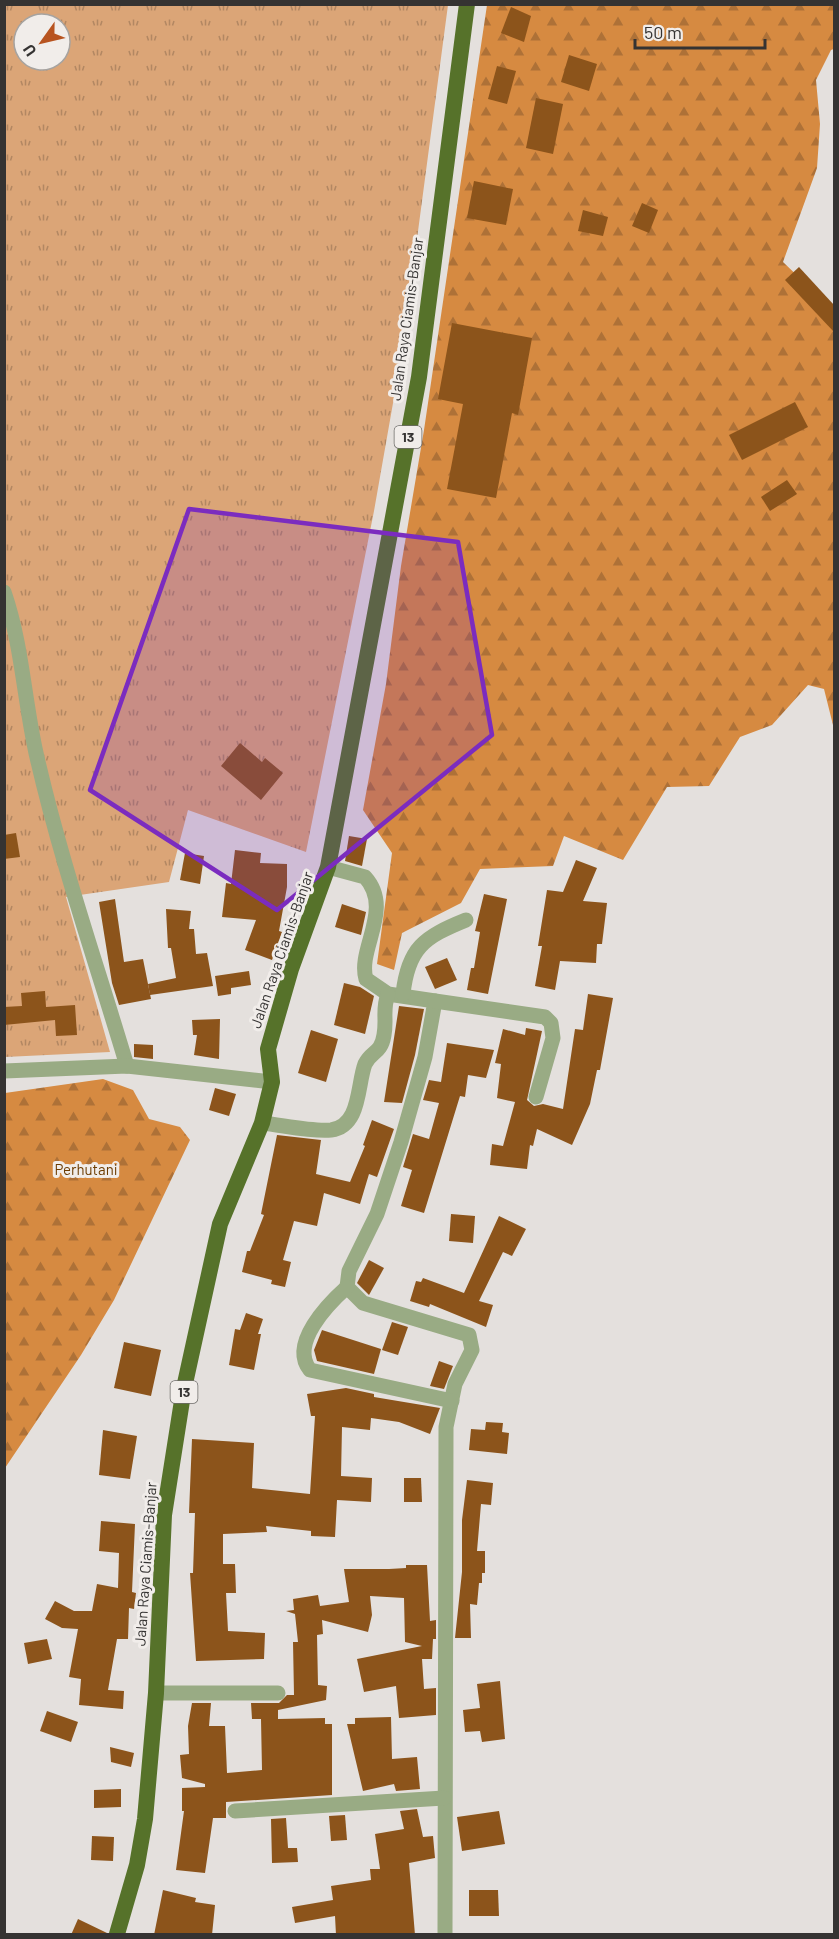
<svg xmlns="http://www.w3.org/2000/svg" width="839" height="1939" font-family="Barlow,sans-serif">
	<style>
		.grass { fill: url(#grass-tufts); fill-rule: evenodd }
		.forest { fill: url(#forest-firs) }
		.building { fill: #8c541b }
		.lines { fill: none; stroke-linecap: round; stroke-linejoin: round }
		.minor { stroke: #99ab84; stroke-width: 15 }
		.trunk { stroke: #56722a; stroke-width: 16 }
		.marked { fill: #7b2cbf; fill-opacity: 0.2; stroke: #7b2cbf; stroke-width: 4.5; stroke-linejoin: round }
		.labels { text-anchor: middle; stroke-width: 6; stroke-linejoin: round; paint-order: stroke }
		.shield { fill: #f1edea; stroke: #6d6b69; stroke-width: 1.5 }
		.shield-label { font-size: 14px; font-weight: bold; fill: #353332 }
		.street-label { font-size: 15px; fill: #353332; stroke: #f1edea }
		.park-label { font-size: 15px; fill: #6d3c00; stroke: #f1edea }
	</style>
	<defs>
		<pattern id="grass-tufts" width="24" height="20" patternUnits="userSpaceOnUse" patternTransform="scale(1.5)"><rect width="24" height="20" fill="#dba577"/><path d="M3 7l-1-3M5 7V3M7 7l1-3M15 17l-1-3M17 17v-4M19 17l1-3" fill="none" stroke="#b28762"/></pattern>
		<pattern id="forest-firs" width="22" height="20" patternUnits="userSpaceOnUse" patternTransform="scale(1.5)"><rect width="22" height="20" fill="#d68a41"/><path d="M5 1l3.5 6h-7zM16 11l3.5 6h-7z" fill="#ae7137"/></pattern>
	</defs>
	<rect width="100%" height="100%" fill="#e4e0dd"/>
	<path class="grass" d="M4 5H448L402 352 374 511 306 852 188 810 169 882 66 897 110 1052 5 1057ZM24 24H60V60H24Z"/>
	<g class="forest">
		<path d="M487 5H834V49L831 50 816 80 820 124 817 168 783 262 834 311V729L824 689 808 685 772 725 740 737 709 786 667 787 623 860 564 836 553 866 480 869 461 903 402 933 394 970 377 964 392 853 363 810 386 684 401 566 424 430Z"/>
		<path d="M103 1079 133 1090 149 1119 180 1127 190 1140 114 1300 81 1355 5 1468V1093Z"/>
	</g>
	<g class="building">
		<path d="M511 7 531 16 524 42 501 33Z"/>
		<path d="M569 55 597 64 589 91 561 82Z"/>
		<path d="M497 66 516 71 507 104 488 99Z"/>
		<path d="M536 98 563 104 553 154 526 148Z"/>
		<path d="M474 181 513 189 506 225 467 218Z"/>
		<path d="M642 203 658 210 649 233 632 226Z"/>
		<path d="M583 210 608 217 603 236 578 231Z"/>
		<path d="M799 267 834 305V332L785 280Z"/>
		<path d="M452 323 532 338 518 415 512 413 496 498 447 489 463 404 438 399Z"/>
		<path d="M795 402 808 427 742 460 729 435Z"/>
		<path d="M787 480 797 494 770 511 761 497Z"/>
		<path d="M240 743 262 762 265 758 283 773 261 800 221 766Z"/>
		<path d="M16 833 20 857 4 859V835Z"/>
		<path d="M349 836 367 839 362 866 345 861Z"/>
		<path d="M235 850 261 853 260 863 287 864V887L279 931 282 932 272 960 245 950 256 920 222 917 226 883 231 884Z"/>
		<path d="M185 853 204 856 200 884 180 880Z"/>
		<path d="M576 860 597 868 583 901 607 903 602 944H597L596 963 560 961 555 990 535 986 542 946H538L547 890 563 892Z"/>
		<path d="M484 894 507 899 488 994 467 990 471 968H474L480 932 475 931Z"/>
		<path d="M115 899 124 962 143 959 151 999 119 1005 112 983 99 902Z"/>
		<path d="M342 904 366 912 361 935 335 927Z"/>
		<path d="M166 909 191 911 189 929H194L196 954 207 953 213 986 150 995 148 984 176 978 171 948H168Z"/>
		<path d="M447 958 457 980 435 989 425 967Z"/>
		<path d="M249 971 251 985 231 988V994L218 996 215 976Z"/>
		<path d="M344 983 360 987 374 996 365 1034 334 1025Z"/>
		<path d="M45 991 46 1007 75 1005 77 1035 56 1036 55 1020 4 1025V1007L22 1006 21 993Z"/>
		<path d="M588 994 613 998 600 1070H597L590 1104 572 1145 537 1129 533 1146 530 1145 527 1169 490 1165 492 1144 503 1146 515 1102 497 1098 501 1064 495 1063 503 1029 525 1035 526 1028 542 1031 527 1100 534 1106 543 1104 563 1109 575 1029 583 1030Z"/>
		<path d="M399 1006 424 1009 415 1055 402 1103 384 1102Z"/>
		<path d="M220 1019 219 1059 194 1055 197 1035H193L192 1020Z"/>
		<path d="M311 1030 338 1039 326 1082 298 1073Z"/>
		<path d="M447 1043 494 1050 486 1078 468 1075 465 1097 460 1096 424 1213 401 1206 412 1170 403 1167 413 1134 429 1139 439 1103 423 1100 429 1080 441 1082Z"/>
		<path d="M134 1044 153 1045V1059L134 1057Z"/>
		<path d="M215 1088 236 1094 229 1116 209 1110Z"/>
		<path d="M372 1120 394 1129 377 1177 369 1174 360 1204 324 1193 317 1226 294 1221 283 1260 291 1262 285 1287 271 1284 272 1280 242 1272 247 1251H250L264 1215 261 1214 277 1135 321 1140 316 1174 350 1182 365 1146 363 1145Z"/>
		<path d="M451 1214 475 1216 473 1243 449 1241Z"/>
		<path d="M499 1216 526 1229 512 1256 503 1252 479 1301 493 1305 486 1327 430 1304 429 1307 410 1301 416 1281 421 1282 423 1278 464 1293Z"/>
		<path d="M369 1260 384 1268 369 1295 357 1283Z"/>
		<path d="M246 1313 263 1319 258 1334H261L254 1370 229 1365 235 1329 240 1330Z"/>
		<path d="M392 1322 408 1327 398 1355 382 1350Z"/>
		<path d="M322 1330 381 1349 374 1374 317 1361 314 1350Z"/>
		<path d="M124 1342 161 1350 151 1396 114 1388Z"/>
		<path d="M439 1361 453 1366 444 1389 430 1386Z"/>
		<path d="M346 1388 374 1394V1397L440 1408 430 1434 399 1422 371 1418 370 1430 342 1427 341 1476 372 1478 371 1502 337 1500 335 1537 311 1536V1531L266 1526 267 1532 223 1534V1564H235L236 1593H226L228 1631 265 1633 264 1659 196 1661 190 1573H193L195 1513H189L192 1439 254 1443 252 1488 310 1494 315 1416H311L307 1394Z"/>
		<path d="M486 1422 503 1423 502 1432 509 1433 507 1454 469 1450 471 1429 485 1430Z"/>
		<path d="M103 1430 137 1436 130 1479 99 1475Z"/>
		<path d="M404 1478H421L422 1502H404Z"/>
		<path d="M467 1480 493 1483 491 1505 481 1504 477 1551H485V1573H482V1583H479L477 1605 470 1604 471 1638H455L462 1572V1520Z"/>
		<path d="M101 1521 135 1524 132 1592 136 1593 134 1609 129 1608 128 1639H117L108 1690 124 1691 123 1709 79 1705 81 1679 69 1677 78 1629 62 1628 45 1619 55 1601 74 1611H92L97 1584 118 1588 119 1553 99 1551Z"/>
		<path d="M406 1565H427L430 1621 436 1620V1639H433L432 1659H422L424 1689 436 1688V1715L399 1718 396 1686 364 1692 357 1659 422 1646 405 1642 404 1598 370 1596 372 1615 368 1632 322 1620 323 1634 317 1635 318 1685 327 1686 326 1700 278 1710V1719L325 1718V1724H332V1795L226 1802V1818H213L205 1873 176 1870 184 1811H182V1788L205 1787V1784L182 1778 180 1755 189 1754 188 1726 192 1703H211L209 1726H225L227 1773 262 1770 261 1719H252L251 1703H279L287 1695H294L293 1642H298L295 1614 286 1611 294 1610 293 1599 318 1595 320 1606 349 1602 344 1569H389L406 1568Z"/>
		<path d="M47 1639 52 1659 28 1664 24 1643Z"/>
		<path d="M500 1681 505 1739 482 1742 480 1731 465 1732 463 1710 480 1708 477 1684Z"/>
		<path d="M47 1711 78 1722 71 1742 40 1731Z"/>
		<path d="M391 1717 392 1759 417 1757 420 1789 396 1791 394 1784 363 1791 347 1724H355V1718Z"/>
		<path d="M110 1747 134 1753 131 1767 111 1762Z"/>
		<path d="M121 1789V1807L94 1808V1790Z"/>
		<path d="M417 1809 423 1837 433 1836 435 1858 409 1863 415 1935H336L335 1916 295 1923 292 1907 333 1900 331 1886 371 1880 370 1869H380L375 1834 404 1829 400 1811Z"/>
		<path d="M499 1811 505 1844 462 1851 457 1817Z"/>
		<path d="M345 1815 347 1840 331 1841 329 1816Z"/>
		<path d="M286 1818 288 1848H297L298 1862 272 1863 271 1819Z"/>
		<path d="M92 1836 114 1837 113 1861 91 1860Z"/>
		<path d="M163 1890 196 1898 195 1902 215 1905 212 1935H154Z"/>
		<path d="M469 1890H498L499 1916H469Z"/>
		<path d="M78 1919 107 1933V1935H71Z"/>
	</g>
	<g class="lines">
		<g class="minor">
			<path d="M4 592C22 644 24 699 36 753 60 859 96 962 127 1066"/>
			<path d="M328 867 365 877C394 909 357 949 366 979L388 994 435 1001 425 1057 401 1142 377 1214 349 1271 347 1287 363 1303 469 1335 472 1350 455 1384 446 1427 445 1934"/>
			<path d="M403 994C408 948 424 937 466 920"/>
			<path d="M435 1001 545 1017 551 1023 553 1038 536 1097"/>
			<path d="M4 1071 127 1066 272 1082"/>
			<path d="M262 1123C282 1125 312 1132 331 1130 361 1126 357 1085 365 1064 371 1051 381 1054 384 1035 387 1019 382 1010 388 994"/>
			<path d="M347 1287C328 1304 289 1344 310 1370L452 1401"/>
			<path d="M156 1693H278"/>
			<path d="M235 1811 444 1798"/>
		</g>
		<path class="trunk" d="M117 1934 137 1865 145 1819 156 1693 164 1515 184 1388 220 1224 262 1123 272 1082 268 1049 291 969 328 867 419 377 467 4"/>
	</g>
	<path class="marked" d="M189 509 458 542 492 735 277 910 90 790Z"/>
	<g class="labels">
		<g class="shield">
			<rect x="394.5" y="426" width="27" height="22" rx="4.5"/>
			<rect x="170.5" y="1381" width="27" height="22" rx="4.5"/>
		</g>
		<g class="shield-label">
			<text x="408" y="442">13</text>
			<text x="184" y="1397">13</text>
		</g>
		<g class="street-label">
			<text transform="translate(407 319) rotate(-82)" y="5">Jalan Raya Ciamis-Banjar</text>
			<text transform="translate(282 950) rotate(-71)" y="5">Jalan Raya Ciamis-Banjar</text>
			<text transform="translate(146 1564) rotate(-86)" y="5">Jalan Raya Ciamis-Banjar</text>
		</g>
		<g class="park-label">
			<text x="86" y="1175">Perhutani</text>
		</g>
	</g>
	<rect width="839" height="1939" fill="none" stroke="#353332" stroke-width="12"/>
	<g transform="translate(42 42) rotate(236)"><circle r="28" fill="#f1edea" stroke="#a6a3a0" stroke-width="1.5"/>
	<path d="M0-4.5L10 22L0 15L-10 22Z" fill="#b85420"/>
	<text y="-9" font-size="16" font-weight="bold" text-anchor="middle" fill="#353332">U</text>
	</g>
	<path d="M635 39v9h130v-9" fill="none" stroke="#353332" stroke-width="3"/>
	<text x="644" y="39" font-size="18" fill="#353332" stroke="#f1edea" stroke-width="4.5" paint-order="stroke">50 m</text>
</svg>
